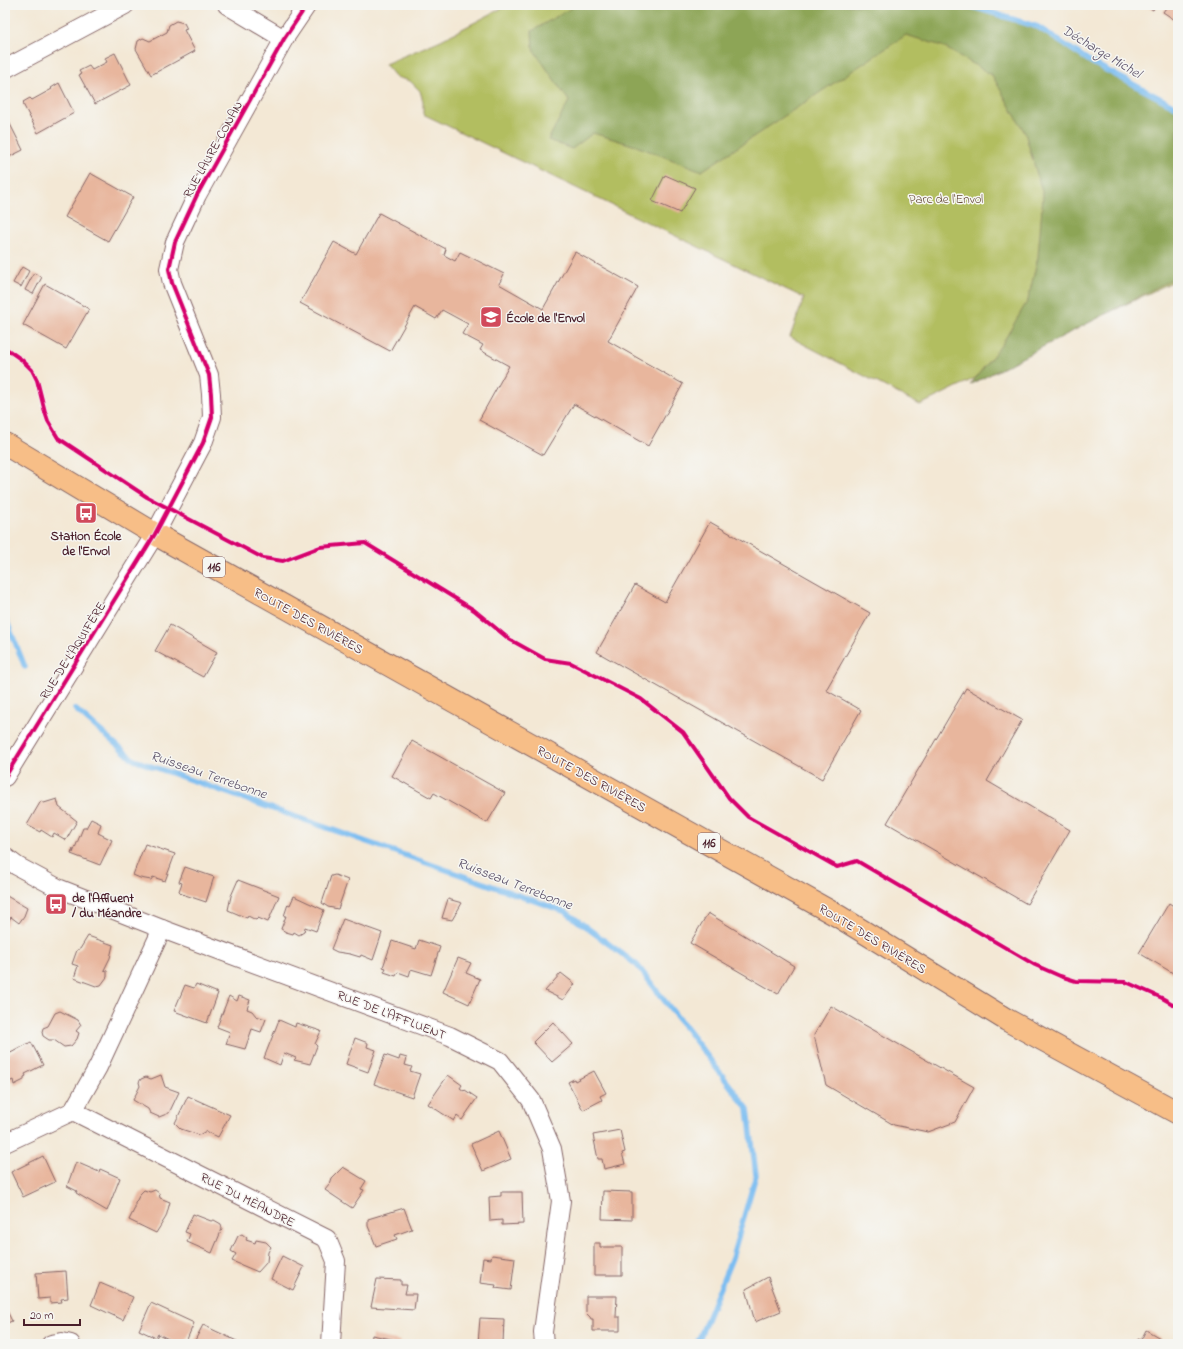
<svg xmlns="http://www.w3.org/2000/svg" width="1183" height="1349" font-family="'Indie Flower',sans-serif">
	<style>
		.green { fill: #b2be60; stroke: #7e6e46 }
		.forest { fill: #8da556; stroke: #6c6240 }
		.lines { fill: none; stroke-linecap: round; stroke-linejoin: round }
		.stream { stroke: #7cbdf1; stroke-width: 5.5 }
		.building { fill: #e8b69d }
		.minor-casing { stroke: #856566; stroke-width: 20 }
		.primary-casing { stroke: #856566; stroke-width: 24 }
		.minor { stroke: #fff; stroke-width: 18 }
		.primary { stroke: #f7be87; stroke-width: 22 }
		.cycleway-casing { stroke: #f6f6f2; stroke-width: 6 }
		.cycleway { stroke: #d6006c; stroke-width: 4 }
		.labels { text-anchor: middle; stroke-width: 3; stroke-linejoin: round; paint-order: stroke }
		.shield { fill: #f6f6f2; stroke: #7e6067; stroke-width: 1 }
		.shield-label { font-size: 12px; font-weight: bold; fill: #4a1f2b }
		.street-label { font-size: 13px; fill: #4a1f2b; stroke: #f6f6f2 }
		.park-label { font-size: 13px; fill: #694f3b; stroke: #f6f6f2 }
		.poi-label { font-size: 13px; font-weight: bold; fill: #4a1f2b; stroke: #f6f6f2; text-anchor: start }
		.water-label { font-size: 14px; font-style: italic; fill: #594e66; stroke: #f6f6f2 }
	</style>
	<rect width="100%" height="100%" fill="#f6f6f2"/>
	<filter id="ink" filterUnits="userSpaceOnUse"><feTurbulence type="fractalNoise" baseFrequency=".025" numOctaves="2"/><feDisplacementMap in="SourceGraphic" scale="8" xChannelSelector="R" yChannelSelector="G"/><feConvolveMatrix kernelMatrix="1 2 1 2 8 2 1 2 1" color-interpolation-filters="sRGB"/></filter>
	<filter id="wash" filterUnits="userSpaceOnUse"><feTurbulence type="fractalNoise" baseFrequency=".012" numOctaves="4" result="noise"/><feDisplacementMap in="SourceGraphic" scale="16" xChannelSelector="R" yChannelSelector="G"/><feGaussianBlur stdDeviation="0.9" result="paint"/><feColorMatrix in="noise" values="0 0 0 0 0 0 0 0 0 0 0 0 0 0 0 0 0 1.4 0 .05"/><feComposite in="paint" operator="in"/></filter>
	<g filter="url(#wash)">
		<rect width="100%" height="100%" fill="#f3e8d5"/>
		<path class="green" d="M508 5H908L1178 127V279L920 405 790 337 804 298 423 114V101L420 91 410 81 396 77 385 64 441 40Z"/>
		<path class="forest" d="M576 5H959L1038 27 1112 75 1178 109V276L970 385 1002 344 1028 300 1038 257 1043 195 1025 133 992 75 942 46 906 35 702 171 636 146 593 133 572 149 548 140 569 101 533 49 532 31Z"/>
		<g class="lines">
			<g class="stream">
				<path d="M967 5 1038 27 1091 62 1178 108"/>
				<path d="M5 617 25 667"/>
				<path d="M75 709 134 760 566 912 637 965 748 1109 756 1175 732 1258 697 1344"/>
			</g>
		</g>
		<g id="blocks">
			<g class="building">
				<path d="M1144 5H1156L1153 10Z"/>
				<path d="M1168 5H1178V22L1163 12Z"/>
				<path d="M176 21 184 23 187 29 184 30 195 51 151 75 136 49 138 41 143 38 150 41 167 32 169 25Z"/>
				<path d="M115 53 131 85 95 104 79 75 81 74 79 71 89 66 92 70 107 62 105 58Z"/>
				<path d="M59 83 74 113 38 133 23 104 24 103 23 102 30 98 32 100 52 89 51 88Z"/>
				<path d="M5 114 23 150 5 159Z"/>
				<path d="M90 173 133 197 108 241 65 217Z"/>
				<path d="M665 175 695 188 680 213 652 201Z"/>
				<path d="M379 213 446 249 444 255 455 261 460 252 504 274 499 284 543 309 575 252 638 287 608 341 683 384 648 446 574 404 543 455 479 420 509 366 480 350 483 345 462 334 468 324 442 310 436 319 415 307 390 351 300 303 334 242 356 254Z"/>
				<path d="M22 267 29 271 21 287 13 283Z"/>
				<path d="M34 273 42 277 33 294 25 290Z"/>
				<path d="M45 284 89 309 66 349 23 325Z"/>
				<path d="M710 522 870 613 826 690 861 710 822 779 597 652 635 585 665 602Z"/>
				<path d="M170 625 217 652 203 677 155 651Z"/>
				<path d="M966 688 1022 720 987 781 1070 830 1027 904 887 823Z"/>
				<path d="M412 741 505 793 487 823 434 793 431 798 392 776Z"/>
				<path d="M57 799 59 807 77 821 66 840 54 833 52 837 41 830 40 832 27 825 41 801 44 803Z"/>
				<path d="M91 819 101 824 98 833 112 840 100 865 71 854 73 848V853L83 828H86Z"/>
				<path d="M145 844 175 854 165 881 153 877 151 880 140 878 133 875Z"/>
				<path d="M185 867 214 877 206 902 182 894 179 891 182 883 179 882Z"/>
				<path d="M335 875 348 880 338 909 328 907 322 903 331 876Z"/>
				<path d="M238 880 279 896 268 922 258 918 256 920 248 916 247 918 228 910 231 896Z"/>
				<path d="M5 895 27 908 24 916 19 923 11 917 5 927Z"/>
				<path d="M294 896 324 910 316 931 305 927 304 932 299 935 294 932 293 934 286 932 281 929 286 916H284L288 904 290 905Z"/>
				<path d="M448 899 462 903 452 920 442 918Z"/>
				<path d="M1169 903 1178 909V976L1139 953Z"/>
				<path d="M708 913 794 966 778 994 690 943Z"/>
				<path d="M343 919 382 933 373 960 361 955 360 957 350 954 337 952 331 949Z"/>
				<path d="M88 936 113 945 110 958 104 970 107 971V977L101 985 96 986 74 978 78 966 72 964 77 950 80 949Z"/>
				<path d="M419 940 440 947 431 975 411 969 409 976 398 972 396 976 384 972 386 968 383 967 392 941 416 949Z"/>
				<path d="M458 958 471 963 466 973 480 979 469 1004 443 992Z"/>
				<path d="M561 973 575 984 563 1000 545 991Z"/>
				<path d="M196 984 218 993 207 1023 174 1011 185 985 194 988Z"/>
				<path d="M229 996 237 1001 239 996 250 1000 247 1009 252 1011 256 1016 266 1019 261 1032 252 1029 245 1049 226 1044 230 1032 217 1027Z"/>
				<path d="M831 1006 974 1087 955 1122 928 1132 894 1125 826 1085 814 1035Z"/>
				<path d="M60 1011 78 1020 81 1025 76 1031 79 1033 77 1039 71 1046 64 1047 54 1040H49L43 1036 42 1032 43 1028 48 1026 55 1013Z"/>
				<path d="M279 1020 295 1027 296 1023 321 1031 315 1044 317 1046 310 1064 294 1060 296 1058 284 1053 280 1065 264 1058Z"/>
				<path d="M553 1022 573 1044 552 1062 533 1042Z"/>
				<path d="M355 1038 368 1043 367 1047 376 1050 368 1072 346 1064Z"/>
				<path d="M31 1042 43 1065 25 1074 26 1076 24 1077V1080L14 1085 13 1080 5 1084V1056Z"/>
				<path d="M385 1055 399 1060 400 1056 407 1058 405 1065 412 1067 410 1071 420 1074 412 1097 374 1084Z"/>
				<path d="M594 1071 606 1093 600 1096 602 1100 583 1110 568 1082 574 1079 575 1081Z"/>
				<path d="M161 1075 165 1087 179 1092 169 1113 159 1117 150 1113 148 1109 133 1100 140 1086 139 1082 141 1079 146 1077 151 1079Z"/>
				<path d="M448 1075 462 1085 460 1088 464 1091 465 1090 477 1098 462 1120 457 1116 454 1121 428 1104Z"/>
				<path d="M188 1096 230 1115 218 1137 206 1131 199 1135 181 1129 175 1123Z"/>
				<path d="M620 1130 625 1152 622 1153 625 1164 604 1169 602 1159H598L593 1135Z"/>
				<path d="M499 1131 511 1159 483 1171 471 1144Z"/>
				<path d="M43 1156 55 1182 23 1197 11 1172Z"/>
				<path d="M76 1162 99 1172 100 1169 120 1178 107 1211 76 1193 77 1191 67 1186Z"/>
				<path d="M343 1167 366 1181 361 1189 364 1190 352 1208 325 1190 329 1185 330 1184 332 1178Z"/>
				<path d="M144 1190 150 1192 155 1190 159 1193 160 1198 170 1202 166 1217 156 1233 129 1220 135 1208V1202L137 1200 140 1194Z"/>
				<path d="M603 1191 632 1192V1220L602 1219Z"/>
				<path d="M501 1192H522L523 1224 502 1225V1220L490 1221 489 1197 501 1196Z"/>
				<path d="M404 1208 412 1229 395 1235 397 1239 376 1246 368 1226V1219Z"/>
				<path d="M193 1214 211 1221 214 1220 221 1224 222 1229 212 1253 187 1242 190 1234 185 1232Z"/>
				<path d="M242 1234 247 1238 246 1240 255 1243 256 1240 266 1242 271 1247 268 1252 267 1262 258 1272 232 1261 236 1254 231 1251 238 1236Z"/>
				<path d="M594 1243H600V1247H622V1275H594Z"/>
				<path d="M492 1255 515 1258 511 1290 495 1288 496 1285 480 1283 483 1258 491 1259Z"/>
				<path d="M282 1256 304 1267 293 1290 271 1279Z"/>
				<path d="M66 1271 68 1298 61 1299 62 1302 50 1303V1298L38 1299 36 1273Z"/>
				<path d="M768 1277 781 1311 755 1322 746 1289Z"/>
				<path d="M377 1279 401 1280V1285H407L405 1294H416L414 1310 371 1307Z"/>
				<path d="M100 1283 133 1297 123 1320 91 1305Z"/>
				<path d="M586 1296H617L616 1317H620V1331H593V1319H591L590 1317 586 1313Z"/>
				<path d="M151 1303 194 1323 185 1344H179L158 1334 156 1338 139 1330Z"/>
				<path d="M5 1307 12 1321 5 1324Z"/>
				<path d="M480 1318 504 1319 503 1344H478Z"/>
				<path d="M203 1325 243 1344H193Z"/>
				<path d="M1146 1330 1160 1338 1157 1344H1136L1138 1339 1141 1340Z"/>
				<path d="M372 1335 400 1341V1344H371Z"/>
			</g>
		</g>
	</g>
	<g filter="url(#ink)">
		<use href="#blocks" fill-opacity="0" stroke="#856566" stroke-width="1"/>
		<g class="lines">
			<g class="minor-casing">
				<g id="minor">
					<path d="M227 5 284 39"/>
					<path d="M5 69 125 5"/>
					<path d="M5 777 155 534 203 443 212 417 211 394 209 375 172 283 169 269 175 242 197 195 284 39 307 5"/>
					<path d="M5 857 17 866 58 888 162 929 450 1036 500 1061 531 1100 552 1149 561 1201 543 1332 544 1344"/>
					<path d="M73 1111 327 1239 336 1261 331 1344"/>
					<path d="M5 1143 73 1111 98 1067 162 929"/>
					<path d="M51 1344 62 1342 71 1344"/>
				</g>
			</g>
			<g class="primary-casing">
				<path id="primary" d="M5 444 155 534 838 916 1007 1020 1178 1113"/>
			</g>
			<use href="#minor" class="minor"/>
			<use href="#primary" class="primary"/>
			<g class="cycleway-casing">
				<g id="cycleway">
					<path d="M5 348 22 360 32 370 37 380 45 412 48 421 58 438 147 497 263 558 283 561 320 547 365 543 474 610 509 639 545 659 571 663 641 699 683 732 729 798 748 817 837 867 857 861 1035 965 1060 976 1076 981 1126 982 1162 998 1178 1007"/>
					<path d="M5 777 155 534 203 443 212 417 211 394 209 375 172 283 169 269 175 242 197 195 284 39 307 5"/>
				</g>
			</g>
			<use href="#cycleway" class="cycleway"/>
		</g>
	</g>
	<defs>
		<g id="school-square" transform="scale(1.15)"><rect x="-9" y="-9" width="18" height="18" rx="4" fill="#d1495b" stroke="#f6f6f2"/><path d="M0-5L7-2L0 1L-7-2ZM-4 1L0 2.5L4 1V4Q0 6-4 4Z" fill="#fff"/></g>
		<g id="bus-square" transform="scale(1.15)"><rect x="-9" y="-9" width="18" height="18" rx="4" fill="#d1495b" stroke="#f6f6f2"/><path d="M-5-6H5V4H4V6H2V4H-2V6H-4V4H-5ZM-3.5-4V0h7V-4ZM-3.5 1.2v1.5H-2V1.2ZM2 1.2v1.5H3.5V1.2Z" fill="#fff"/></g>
	</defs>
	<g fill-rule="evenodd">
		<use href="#school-square" x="491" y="317"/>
		<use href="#bus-square" x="86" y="513"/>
		<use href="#bus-square" x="56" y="904"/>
	</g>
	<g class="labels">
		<g class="shield">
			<rect x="203" y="557" width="22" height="20" rx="3"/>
			<rect x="698" y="833" width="22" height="20" rx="3"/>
		</g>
		<g class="shield-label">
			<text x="214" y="571">116</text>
			<text x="709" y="847">116</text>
		</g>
		<g class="street-label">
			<text transform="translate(212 149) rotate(-61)" y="5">RUE LAURE-CONAN</text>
			<text transform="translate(309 620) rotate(29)" y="5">ROUTE DES RIVIÈRES</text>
			<text transform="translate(72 650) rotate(-58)" y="5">RUE DE L'AQUIFÈRE</text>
			<text transform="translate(592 778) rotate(29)" y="5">ROUTE DES RIVIÈRES</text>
			<text transform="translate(873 938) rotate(31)" y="5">ROUTE DES RIVIÈRES</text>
			<text transform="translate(392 1014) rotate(21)" y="5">RUE DE L'AFFLUENT</text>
			<text transform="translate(248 1199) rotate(27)" y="5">RUE DU MÈANDRE</text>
		</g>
		<g class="park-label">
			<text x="946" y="203">Parc de l'Envol</text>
		</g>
		<g class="poi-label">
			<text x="506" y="322">École de l'Envol</text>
			<text x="86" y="540" text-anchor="middle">Station École<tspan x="86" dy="15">de l'Envol</tspan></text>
			<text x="72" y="902">de l'Affluent<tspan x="72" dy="15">/ du Méandre</tspan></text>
		</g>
		<g class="water-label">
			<text transform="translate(1102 51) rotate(31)" y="5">Décharge Michel</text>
			<text transform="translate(209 774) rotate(19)" y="5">Ruisseau Terrebonne</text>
			<text transform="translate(515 883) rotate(21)" y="5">Ruisseau Terrebonne</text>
		</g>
	</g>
	<rect width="1183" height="1349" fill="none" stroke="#f6f6f2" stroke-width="20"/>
	<path d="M24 1319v6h56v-6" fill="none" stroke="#4a1f2b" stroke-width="2"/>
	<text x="30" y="1319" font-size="12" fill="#4a1f2b" stroke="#f6f6f2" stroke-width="3" paint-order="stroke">20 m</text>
</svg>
